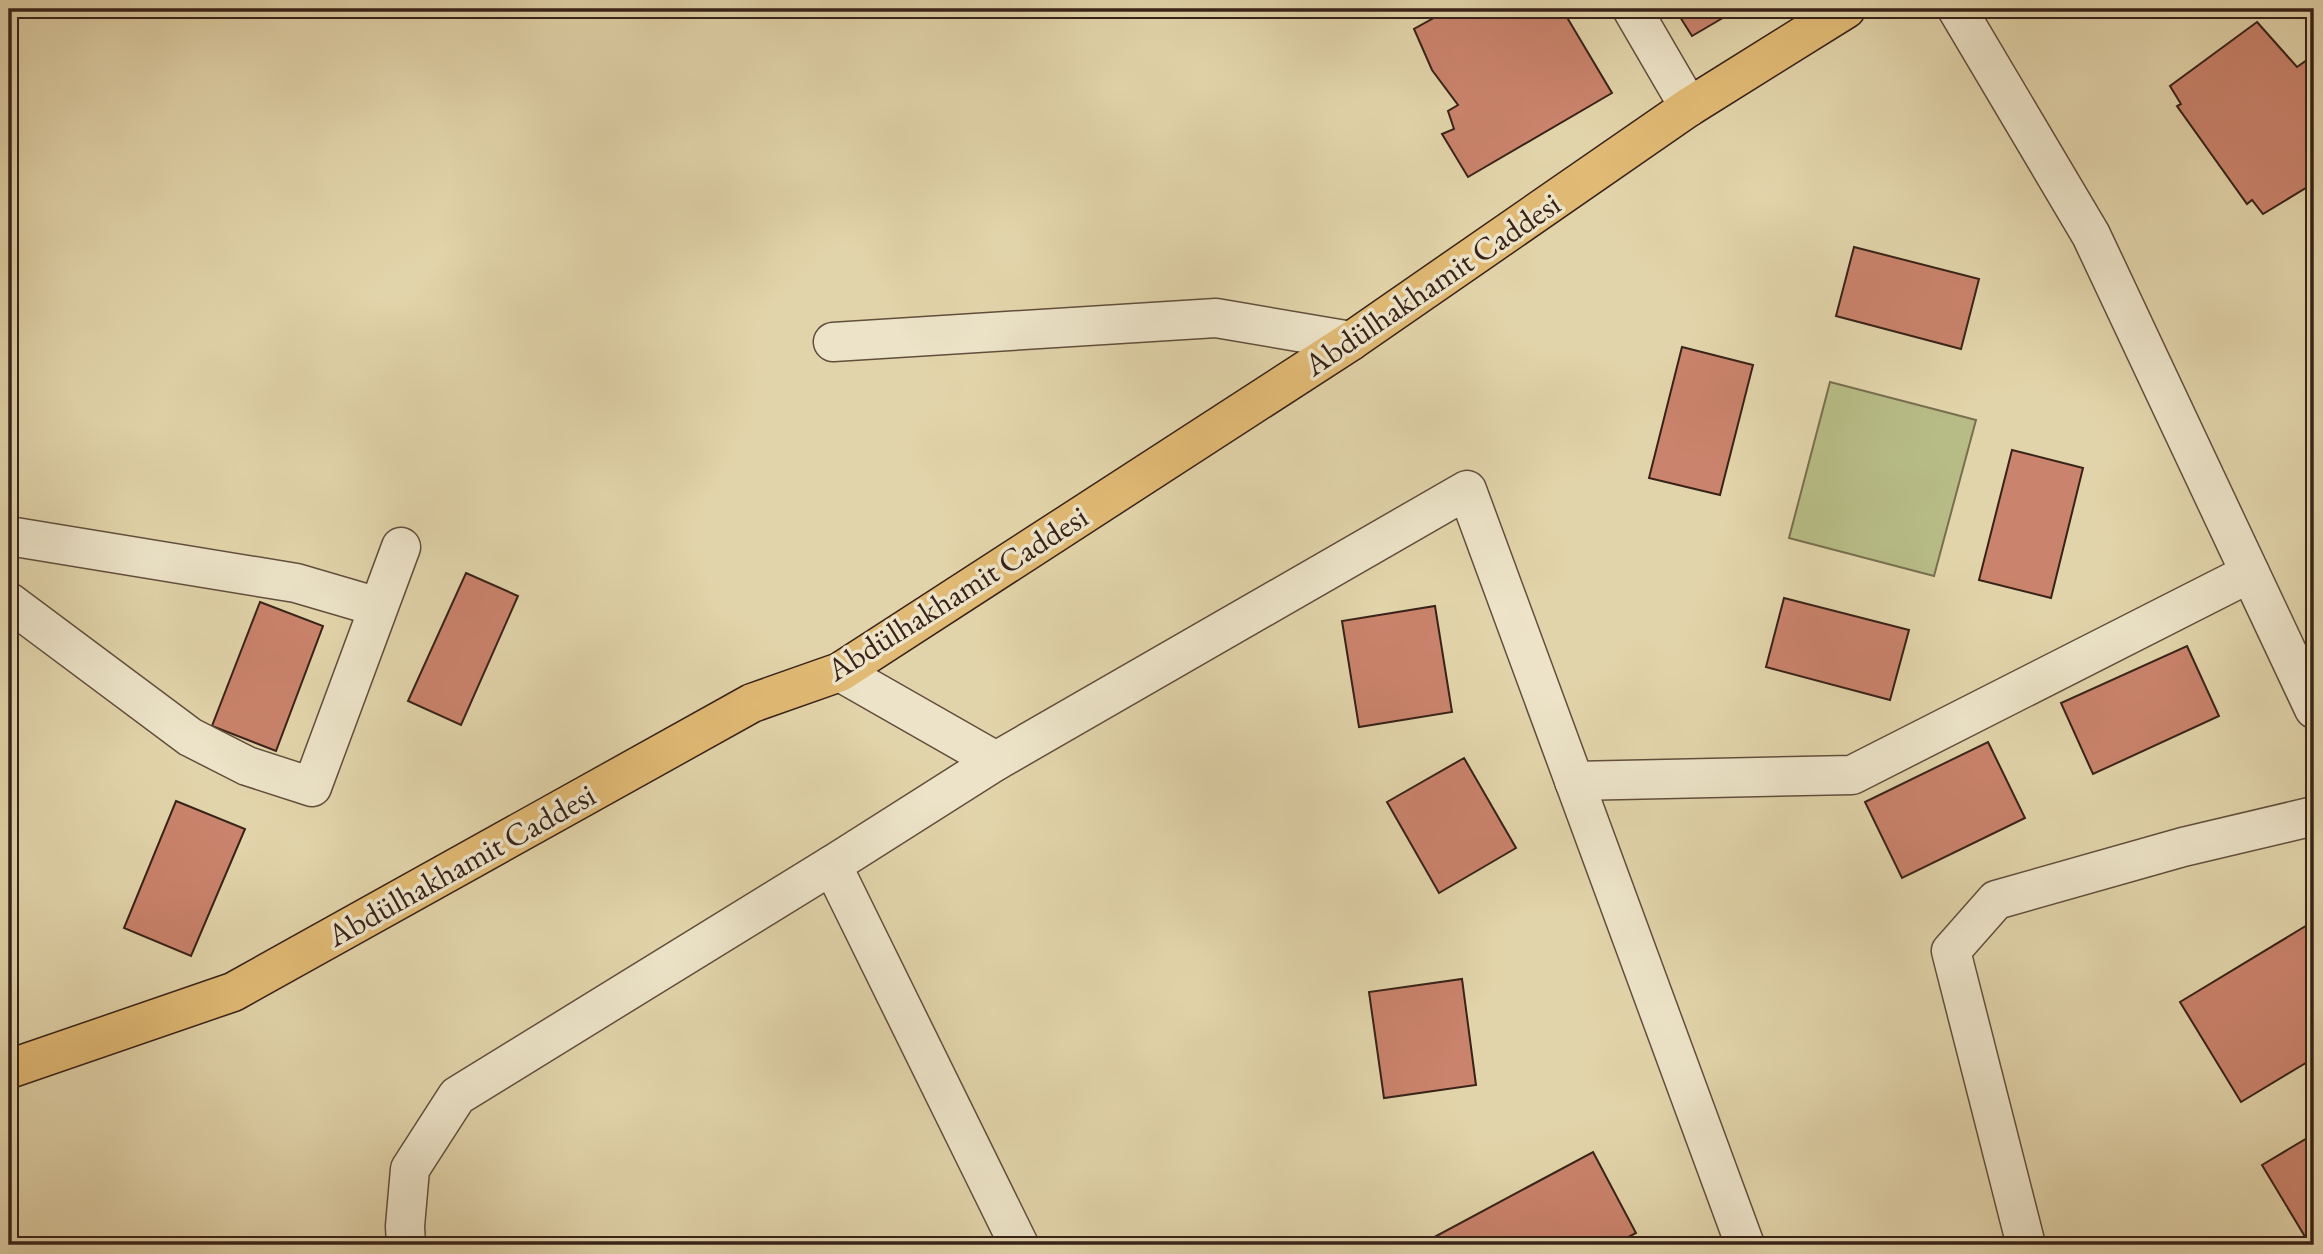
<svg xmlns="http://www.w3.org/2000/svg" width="2323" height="1254" font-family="'EB Garamond',serif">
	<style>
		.green { fill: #b7bc86; stroke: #786f50; stroke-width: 2 }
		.building { fill: #ca836c; stroke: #382219; stroke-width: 2 }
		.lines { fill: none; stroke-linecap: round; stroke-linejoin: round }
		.minor-casing { stroke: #624e3d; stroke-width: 41 }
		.major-casing { stroke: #382219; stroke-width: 41 }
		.minor { stroke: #ece3c8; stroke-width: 38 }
		.major { stroke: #e1ba75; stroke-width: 38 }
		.labels { text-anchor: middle; stroke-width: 7; stroke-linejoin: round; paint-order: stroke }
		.street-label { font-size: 32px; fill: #382219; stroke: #ece3c8 }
	</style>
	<rect width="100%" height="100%" fill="#e2d4aa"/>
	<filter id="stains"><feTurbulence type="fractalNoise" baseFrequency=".00286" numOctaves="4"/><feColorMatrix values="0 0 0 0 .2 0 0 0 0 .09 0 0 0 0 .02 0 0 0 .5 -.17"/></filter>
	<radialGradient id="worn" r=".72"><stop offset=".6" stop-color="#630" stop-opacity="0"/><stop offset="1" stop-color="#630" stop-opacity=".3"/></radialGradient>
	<path class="green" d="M1830 382 1976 420 1934 576 1789 538Z"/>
	<g class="building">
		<path d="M1450 9H1562L1612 93 1468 177 1442 134 1454 129 1448 111 1458 105 1432 70 1414 29Z"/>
		<path d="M1675 9H1738L1692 36Z"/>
		<path d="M2257 22 2297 67 2314 55V183L2263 214 2252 200 2247 204 2177 106 2181 104 2170 86Z"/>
		<path d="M1854 247 1979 279 1961 349 1836 316Z"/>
		<path d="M1682 347 1753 365 1720 495 1649 478Z"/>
		<path d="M2012 450 2083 468 2051 598 1979 580Z"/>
		<path d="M466 573 518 596 461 725 408 701Z"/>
		<path d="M1784 598 1909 630 1890 700 1766 667Z"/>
		<path d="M260 602 323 626 276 751 212 726Z"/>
		<path d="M1435 606 1452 712 1359 727 1342 621Z"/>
		<path d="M2187 646 2219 716 2093 774 2061 703Z"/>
		<path d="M1988 742 2025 818 1902 878 1865 802Z"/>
		<path d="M1464 758 1516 848 1439 893 1387 802Z"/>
		<path d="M176 801 245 829 191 956 124 928Z"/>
		<path d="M2314 921V1058L2241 1102 2180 1002Z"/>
		<path d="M1462 979 1476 1085 1384 1098 1369 992Z"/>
		<path d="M2314 1134V1245H2310L2262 1165Z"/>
		<path d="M1593 1152 1636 1233 1613 1245H1429L1427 1241Z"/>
	</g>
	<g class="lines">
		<g class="minor-casing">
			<g id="minor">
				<path d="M1632 9 1689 107"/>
				<path d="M1957 9 2091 235 2314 709"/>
				<path d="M833 342 1216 318 1351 341"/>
				<path d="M9 536 296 583 378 607"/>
				<path d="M9 602 190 737 247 766 312 787 401 547"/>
				<path d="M840 672 996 761 1467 490 1745 1245"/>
				<path d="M996 761 832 865 1019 1245"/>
				<path d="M1574 781 1852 775 2250 573"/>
				<path d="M406 1245 405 1226 410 1169 457 1096 832 865"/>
				<path d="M2026 1245 1951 951 1996 900 2183 847 2314 816"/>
			</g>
		</g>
		<g class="major-casing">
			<path id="major" d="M9 1069 233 992 752 703 840 672 1351 341 1689 107 1846 9"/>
		</g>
		<use href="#minor" class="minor"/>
		<use href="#major" class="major"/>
	</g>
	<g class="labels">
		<g class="street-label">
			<text transform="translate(1432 284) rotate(-34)" y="11">Abdülhakhamit Caddesi</text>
			<text transform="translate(957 593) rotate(-32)" y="11">Abdülhakhamit Caddesi</text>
			<text transform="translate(461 865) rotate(-29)" y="11">Abdülhakhamit Caddesi</text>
		</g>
	</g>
	<rect width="2323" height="1254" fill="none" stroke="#e2d4aa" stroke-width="35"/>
	<rect x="10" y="10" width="2302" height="1233" fill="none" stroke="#382219" stroke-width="3.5"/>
	<rect x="18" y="18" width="2288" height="1219" fill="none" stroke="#382219" stroke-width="2"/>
	<rect width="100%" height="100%" filter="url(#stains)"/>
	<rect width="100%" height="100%" fill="url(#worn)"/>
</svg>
